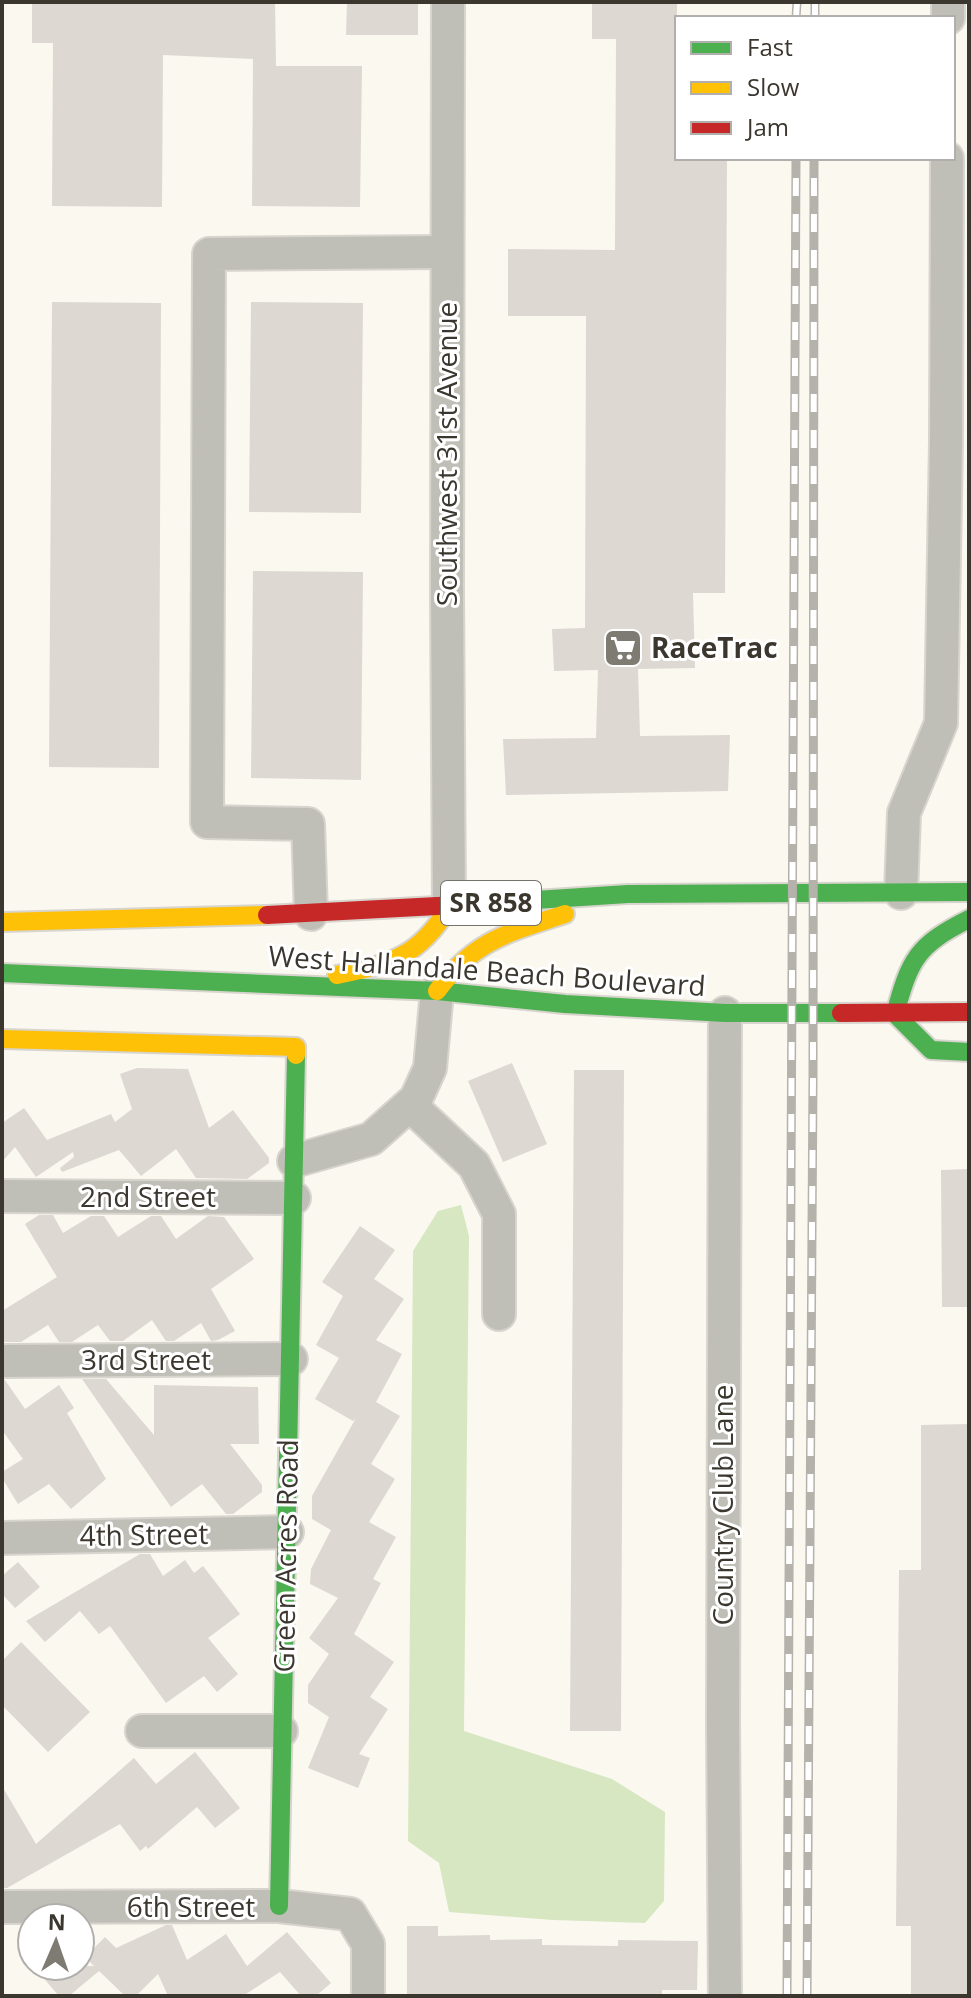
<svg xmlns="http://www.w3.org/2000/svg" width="971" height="1998" font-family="'Open Sans',sans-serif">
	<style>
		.water { fill: #d7e7c2 }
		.building { fill: #ddd8d2 }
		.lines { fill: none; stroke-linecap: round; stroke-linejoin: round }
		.street-casing { stroke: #d8d4ce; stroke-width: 36 }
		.fast-casing { stroke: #d8d4ce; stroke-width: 22 }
		.slow-casing { stroke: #d8d4ce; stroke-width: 22 }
		.jam-casing { stroke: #d8d4ce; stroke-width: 22 }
		.street { stroke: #c0bfb7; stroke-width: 32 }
		.fast { stroke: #4caf50; stroke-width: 18 }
		.slow { stroke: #ffc107; stroke-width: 18 }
		.jam { stroke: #c62828; stroke-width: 18 }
		.rail-casing { stroke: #b4b2ab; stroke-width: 9 }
		.rail { stroke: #fff; stroke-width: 6; stroke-dasharray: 18; stroke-linecap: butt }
		.labels { text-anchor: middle; stroke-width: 6; stroke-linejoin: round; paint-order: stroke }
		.shield { fill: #fff; stroke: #76736d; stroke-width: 2 }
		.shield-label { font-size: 26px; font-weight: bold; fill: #3b372f }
		.street-label { font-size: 28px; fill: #3b372f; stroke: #fff }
		.poi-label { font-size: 28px; font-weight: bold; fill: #3b372f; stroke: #fff; text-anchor: start }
	</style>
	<rect width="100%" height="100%" fill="#fbf8f0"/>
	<path class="water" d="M461 1205 469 1236 464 1731 612 1779 665 1812 664 1901 645 1923 553 1920 449 1912 439 1863 408 1841 413 1251 438 1211Z"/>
	<g class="building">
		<path d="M32 2H275L276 66H362L360 207 252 206 253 59 163 55 162 207 52 206 53 43H32Z"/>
		<path d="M347 2H418V35H346Z"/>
		<path d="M592 2H677V158H727L725 593H693L695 668 638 669 640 736 730 735 728 791 506 795 503 739 596 738 598 670 554 671 552 629 585 628 586 316H508V249L615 250 616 39H592Z"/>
		<path d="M52 302 161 303 159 768 49 767Z"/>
		<path d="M251 302 363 303 361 513 249 512Z"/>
		<path d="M253 571 363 572 361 780 251 778Z"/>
		<path d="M512 1063 547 1144 503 1162 468 1081Z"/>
		<path d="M137 1068 188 1069 209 1128 233 1110 269 1158V1163L247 1179 196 1178 176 1149 141 1176 119 1150 62 1172 60 1168 74 1157 73 1152 36 1177 15 1147 2 1162V1123L24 1108 47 1140 111 1114 115 1122 132 1109 120 1074Z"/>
		<path d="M574 1070H624L621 1731H570Z"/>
		<path d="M969 1169V1307H942L941 1170Z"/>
		<path d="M39 1215H53L63 1233 91 1216H104L118 1237 151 1216H161L176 1239 208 1216 224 1217 254 1259 211 1289 235 1331 218 1340 211 1341 201 1323 174 1341H166L152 1320 123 1341H110L98 1325 72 1342H59L48 1325 21 1342H2V1311L57 1277 25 1224Z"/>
		<path d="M360 1226 395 1250 374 1279 404 1299 376 1340 402 1354 376 1402 400 1416 371 1464 395 1479 369 1522 396 1537 373 1579 381 1583 354 1634 394 1662 370 1697 388 1709 359 1754 370 1758 358 1788 308 1768 329 1717 308 1703V1685L329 1654 309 1638 338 1598 310 1584 311 1569 331 1530 312 1519V1496L356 1418 353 1421 315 1399 339 1358 316 1345 343 1296 322 1282Z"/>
		<path d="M82 1379H106L154 1435V1385L258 1387 259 1444H230L262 1485V1492L233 1514H226L202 1484 171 1507Z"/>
		<path d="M2 1380H5L25 1409 59 1385 74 1408 67 1413 106 1479 71 1509 49 1484 18 1504 2 1478V1472L23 1459 2 1430Z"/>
		<path d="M969 1424V1996H911V1926H896L899 1570H921V1425Z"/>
		<path d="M140 1554H150L163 1576 185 1560 194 1573 203 1566 240 1614 208 1638 238 1674 217 1692 204 1676 166 1703 110 1626 99 1634 80 1611 45 1642 26 1621Z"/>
		<path d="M18 1562 40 1587 15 1608 2 1594V1576Z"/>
		<path d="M21 1642 90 1712 48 1752 2 1705V1661Z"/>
		<path d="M195 1752 240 1808 215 1828 197 1807 148 1849 146 1846 140 1851 120 1824 7 1888H2V1786L36 1844 134 1758 156 1784Z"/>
		<path d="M166 1925H172L187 1960 226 1934 247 1966 287 1932 331 1983 316 1996H301L280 1972 243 1996H168L158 1974 136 1996H125L99 1971 69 1996H59L33 1966H94L85 1957 105 1937 116 1948Z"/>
		<path d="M407 1926H438V1936L490 1935V1940L542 1939V1945L618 1946V1940L698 1941 697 1990H662V1996H407Z"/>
	</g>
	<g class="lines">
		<g class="street-casing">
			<g id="street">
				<path d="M448 2 447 591 449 907"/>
				<path d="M948 2V18"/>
				<path d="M901 893 904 813 941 723 946 442 947 158"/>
				<path d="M311 914 308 824 207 822 209 254 446 252"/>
				<path d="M410 1105 474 1165 499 1214V1314"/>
				<path d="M294 1161 371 1139 416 1099 430 1068 437 991"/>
				<path d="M2 1196 294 1198"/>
				<path d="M2 1361 291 1359"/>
				<path d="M2 1538 287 1532"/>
				<path d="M142 1731H281"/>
				<path d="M2 1907 279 1906 350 1914 368 1944V1996"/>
				<path d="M725 1996 723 1721 725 1013"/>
			</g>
		</g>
		<g class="fast-casing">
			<g id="fast">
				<path d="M475 904 628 894 969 892"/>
				<path d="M2 973 437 991 565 1004 725 1013H841"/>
				<path d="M895 1014C910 959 917 945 969 919"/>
				<path d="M895 1014 931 1050 969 1052"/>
				<path d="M279 1906 296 1055"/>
			</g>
		</g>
		<g class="slow-casing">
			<g id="slow">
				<path d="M2 922 267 915"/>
				<path d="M337 975C391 964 420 956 449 907"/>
				<path d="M437 991C474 940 508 933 565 914"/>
				<path d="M2 1039 296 1047V1055"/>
			</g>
		</g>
		<g class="jam-casing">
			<g id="jam">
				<path d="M267 915 475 904"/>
				<path d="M841 1013 969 1012"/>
			</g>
		</g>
		<use href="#street" class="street"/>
		<use href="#fast" class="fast"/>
		<use href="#slow" class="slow"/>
		<use href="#jam" class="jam"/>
		<g class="rail-casing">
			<g id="rail">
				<path d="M796 18 797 2"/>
				<path d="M815 18V2"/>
				<path d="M787 1996 796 158"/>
				<path d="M807 1996 813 1076 814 158"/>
			</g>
		</g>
		<use href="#rail" class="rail"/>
	</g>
	<defs>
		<g id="supermarket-square" transform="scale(2)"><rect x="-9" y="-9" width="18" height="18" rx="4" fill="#7e7b73" stroke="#fff"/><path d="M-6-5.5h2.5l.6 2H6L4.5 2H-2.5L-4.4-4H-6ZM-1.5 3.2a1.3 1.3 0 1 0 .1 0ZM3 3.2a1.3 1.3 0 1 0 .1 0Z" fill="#fff"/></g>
	</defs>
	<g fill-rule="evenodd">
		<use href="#supermarket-square" x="623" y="648"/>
	</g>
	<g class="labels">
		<rect class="shield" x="441" y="881" width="100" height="44" rx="6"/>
		<g class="shield-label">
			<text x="491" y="912">SR 858</text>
		</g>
		<g class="street-label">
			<text transform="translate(447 454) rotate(-90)" y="10">Southwest 31st Avenue</text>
			<text transform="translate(487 971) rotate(4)" y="10">West Hallandale Beach Boulevard</text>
			<text x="148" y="1207">2nd Street</text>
			<text x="146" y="1370">3rd Street</text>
			<text transform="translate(723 1505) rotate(-90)" y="10">Country Club Lane</text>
			<text transform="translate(144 1535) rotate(-1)" y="10">4th Street</text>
			<text transform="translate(286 1556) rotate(-89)" y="10">Green Acres Road</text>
			<text x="191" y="1917">6th Street</text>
		</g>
		<g class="poi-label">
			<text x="651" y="658">RaceTrac</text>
		</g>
	</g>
	<rect width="971" height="1998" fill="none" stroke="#3b372f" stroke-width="8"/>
	<rect x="675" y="16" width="280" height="144" fill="#ffffff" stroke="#b1afac" stroke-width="2"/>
	<rect x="691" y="42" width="40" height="12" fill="#4caf50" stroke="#b1afac" stroke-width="2"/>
	<text x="747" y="56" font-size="24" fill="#3b372f">Fast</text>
	<rect x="691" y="82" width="40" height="12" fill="#ffc107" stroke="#b1afac" stroke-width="2"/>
	<text x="747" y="96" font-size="24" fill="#3b372f">Slow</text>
	<rect x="691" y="122" width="40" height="12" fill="#c62828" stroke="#b1afac" stroke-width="2"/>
	<text x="747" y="136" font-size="24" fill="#3b372f">Jam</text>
	<g transform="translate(56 1942) rotate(2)"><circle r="38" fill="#ffffff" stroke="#b1afac" stroke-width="2"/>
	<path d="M0-6L14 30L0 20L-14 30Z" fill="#7e7b73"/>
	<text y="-12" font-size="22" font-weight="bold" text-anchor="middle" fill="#3b372f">N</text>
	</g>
</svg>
